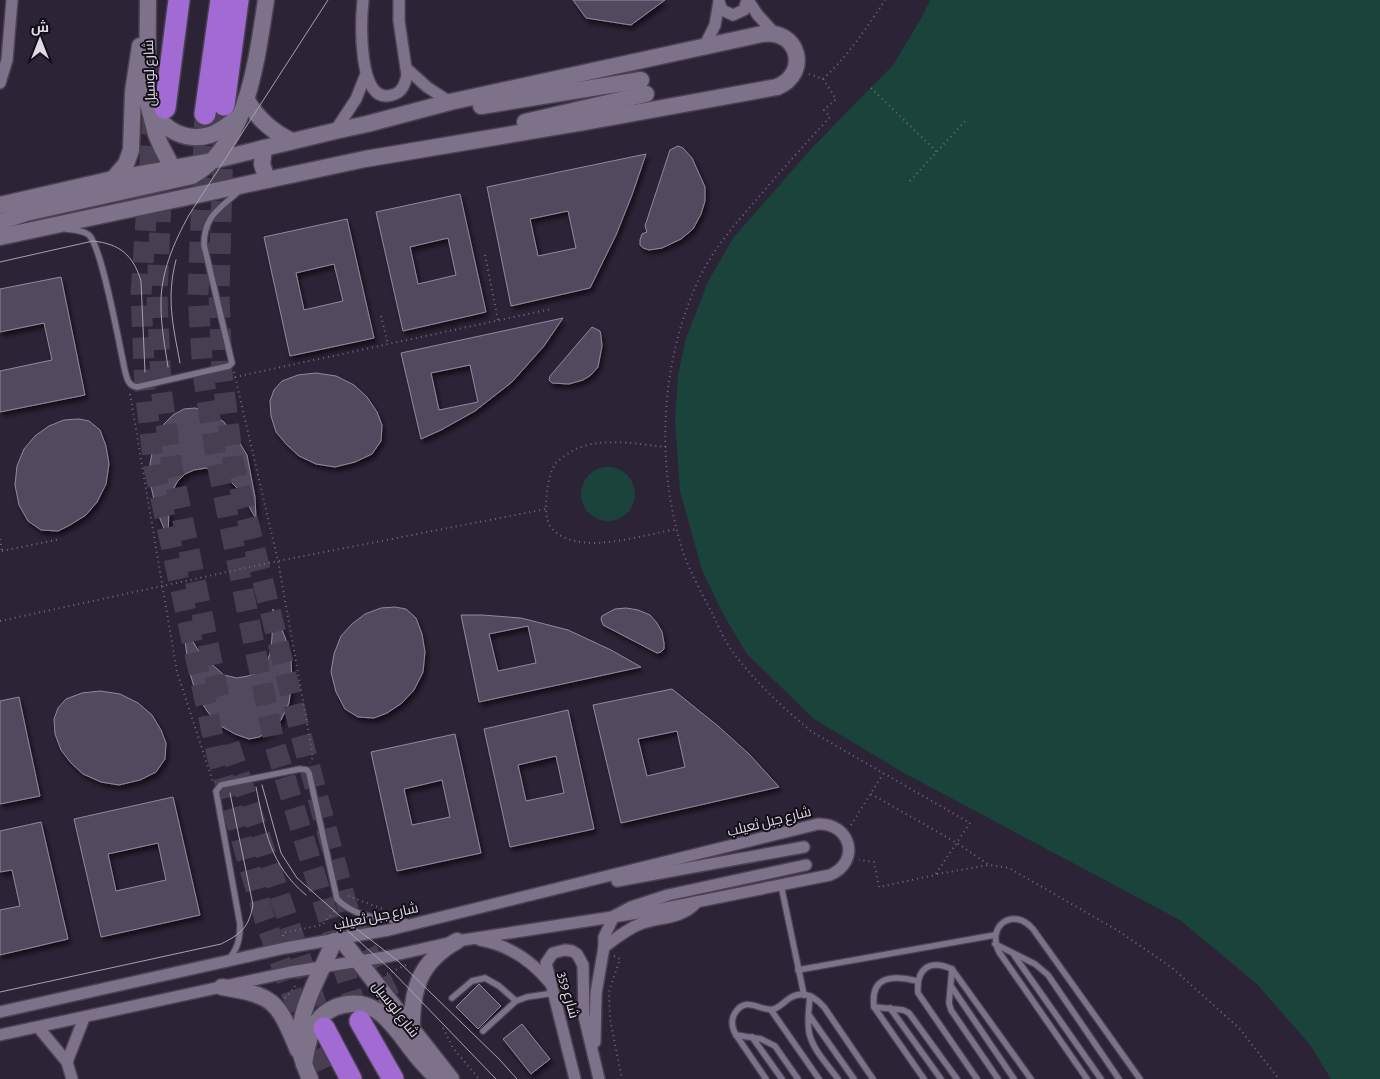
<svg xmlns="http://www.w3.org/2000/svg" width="1380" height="1079" font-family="'Alegreya Sans',Cairo,sans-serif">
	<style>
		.water { fill: #1a433b }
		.building { fill: #53485f; stroke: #9387a0; fill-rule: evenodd; filter: url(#shadow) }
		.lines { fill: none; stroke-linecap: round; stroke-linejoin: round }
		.highway-tunnel { stroke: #483e51; stroke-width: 21; stroke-dasharray: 21 11; stroke-linecap: butt }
		.lane-casing { stroke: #4a4152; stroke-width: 8 }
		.street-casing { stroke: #4a4152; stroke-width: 14 }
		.secondary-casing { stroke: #4a4152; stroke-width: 19 }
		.highway-casing { stroke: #4a4152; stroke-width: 24 }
		.path { stroke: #72697b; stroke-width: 2; stroke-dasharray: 1 4; stroke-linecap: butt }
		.lane { stroke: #7e728a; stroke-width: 5.5 }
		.street { stroke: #7e728a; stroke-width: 11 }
		.secondary { stroke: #7e728a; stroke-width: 16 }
		.highway { stroke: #a26bd3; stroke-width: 21 }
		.tram { stroke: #a8a0af; stroke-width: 1 }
		.labels { text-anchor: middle; stroke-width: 4; stroke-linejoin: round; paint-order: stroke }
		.street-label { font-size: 14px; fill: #e0d9e7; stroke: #130f18 }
	</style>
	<defs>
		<filter id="shadow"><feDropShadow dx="2.5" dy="4" stdDeviation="2.5" flood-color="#0009"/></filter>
	</defs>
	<rect width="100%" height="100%" fill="#2d2337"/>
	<g class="water">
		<path d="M930 0H1380V1079H1331L1311 1046 1257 984 1180 920 904 773 814 719 747 654 723 614 702 570 680 491 675 420 678 375 686 338 708 282 733 238 811 149 893 65 922 17Z"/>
		<circle cx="608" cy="494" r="27"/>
	</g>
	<g class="building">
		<path d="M573 0H665L631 25 586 18Z"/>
		<path d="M678 146 683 148 692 158 705 187V201L701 214 693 229 681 239 662 248 649 250 643 248 640 245V240L642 234 647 232 645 226 670 150Z"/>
		<path d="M646 154 632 195 616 235 590 288 511 306 487 187ZM568 211 576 248 538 256 530 219Z"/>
		<path d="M460 194 486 312 403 331 376 212ZM448 238 456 275 418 284 410 247Z"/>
		<path d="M347 219 374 338 290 356 264 237ZM334 264 343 301 304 310 296 273Z"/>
		<path d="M61 277 85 395 0 412V371L52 360 44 323 0 332V289Z"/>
		<path d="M563 318 544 346 512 382 475 411 441 430 421 439 401 353ZM470 365 478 402 439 410 431 373Z"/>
		<path d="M592 327 600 331 601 336 602 346 598 367 591 375 583 380 569 384 552 383 549 380 550 376Z"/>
		<path d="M316 373 336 376 354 385 367 397 377 412 382 425 381 441 372 454 355 462 335 467 316 464 299 456 287 445 276 432 271 416 270 401 274 390 282 381 298 375Z"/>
		<path d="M195 408 209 412 224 422 236 437 247 455 255 497 256 519 241 492 231 482 219 473 206 468 194 470 185 474 177 482 172 492 169 508 168 538 156 509 151 486 150 464 154 443 162 426 173 415 184 409Z"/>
		<path d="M79 419 89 421 100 430 106 446 109 464 106 484 97 502 86 515 70 525 58 531 41 530 28 521 19 505 15 485 17 466 24 449 35 436 49 426 64 420Z"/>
		<path d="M395 607 406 609 416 618 422 634 425 652 423 672 414 690 402 703 387 713 374 718 358 717 345 709 336 692 331 672 334 654 341 636 352 624 365 614 381 608Z"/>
		<path d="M626 608 638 610 650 615 657 623 662 632 664 643V649L661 652 657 653 603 625 601 619 602 616 615 609Z"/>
		<path d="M273 609 285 637 291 660 292 681 289 703 281 720 270 731 259 737 249 739 235 734 219 725 207 711 196 693 189 670 185 641 192 640 201 655 224 675 237 678 248 676 257 673 265 665 270 654 272 638Z"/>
		<path d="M461 615H482L521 618 568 630 611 650 641 667 479 702ZM528 626 536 663 498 671 489 634Z"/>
		<path d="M672 689 718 726 750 755 779 787 621 823 593 705ZM677 731 685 767 647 776 638 739Z"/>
		<path d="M100 691 120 694 138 703 152 715 161 730 166 743 165 759 156 772 140 780 119 785 101 782 83 774 71 763 61 750 55 734 54 719 58 708 66 699 82 693Z"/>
		<path d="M19 697 40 796 0 804V701Z"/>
		<path d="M568 710 594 829 510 847 484 729ZM556 756 564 793 526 801 518 765Z"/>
		<path d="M455 734 481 853 397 871 371 752ZM442 780 450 817 412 825 404 789Z"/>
		<path d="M173 797 200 915 101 937 74 819ZM158 843 166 880 116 891 108 854Z"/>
		<path d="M41 822 68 939 0 955V910L20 906 12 870 0 872V831Z"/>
		<path d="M479 984 501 1006 478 1029 456 1007Z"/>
		<path d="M522 1024 550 1059 531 1074 503 1039Z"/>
	</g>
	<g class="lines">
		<g class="highway-tunnel">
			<path d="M224 105 219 294 222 374 233 461 301 735 349 913 390 998"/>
			<path d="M153 114 141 294 145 389 154 467 217 755 265 920 307 1035 327 1079"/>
			<path d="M205 114 198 295 203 374 217 463 274 742 360 1021"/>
			<path d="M161 201 157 296 161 388 172 467 220 702"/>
			<path d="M229 744 324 1028"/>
		</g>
		<g class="lane-casing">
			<g id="lane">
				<path d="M66 229C74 230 83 230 89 235 102 247 120 348 125 371 127 378 128 386 137 387L229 366 232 363 204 245C204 215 220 209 240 190"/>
				<path d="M781 885 804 995"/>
				<path d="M995 944 1035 964 1048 975 1119 1079"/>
				<path d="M1014 955 1101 1079"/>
				<path d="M229 959C238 948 240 939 240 924L216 791 221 785 300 769 307 770 309 773 337 899C355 918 383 919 407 922"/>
				<path d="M952 969 949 1003 951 1010 998 1079"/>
				<path d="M798 970 995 935"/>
				<path d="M917 981C894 975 870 975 874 1007L924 1079"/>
				<path d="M951 986 1014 1079"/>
				<path d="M810 996C809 1007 807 1020 809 1032 812 1049 828 1065 838 1079"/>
				<path d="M452 998 472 981 485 978 499 986 516 1001"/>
				<path d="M874 1007 903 1010 909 1013 957 1079"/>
				<path d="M890 1008 941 1079"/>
				<path d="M771 1010 819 1079"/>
				<path d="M809 1015 854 1079"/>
				<path d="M483 1031 516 1001 527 997 554 993"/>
				<path d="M736 1035 761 1039 775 1046 798 1079"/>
				<path d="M752 1037 782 1079"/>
				<path d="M766 1079 736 1035C732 1028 730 1021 735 1013 747 994 761 1013 774 1009 780 1007 785 1001 790 998 803 990 815 997 824 1007L873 1079"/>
				<path d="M977 1079 918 993C916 968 930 959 952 969L1031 1079"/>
				<path d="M1087 1079 999 952C986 926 1013 906 1033 929L1140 1079"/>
			</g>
		</g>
		<g class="street-casing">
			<g id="street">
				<path d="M363 0C361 20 357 106 392 95 402 93 405 84 407 75L399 21V0"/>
				<path d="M748 0 757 14 775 34"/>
				<path d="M719 2 722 10 733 15 744 10 747 0"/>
				<path d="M704 47 715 25 719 2"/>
				<path d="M406 68 427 87 450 102"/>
				<path d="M0 83 7 60 12 0"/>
				<path d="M335 131 356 99 366 74"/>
				<path d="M617 881 804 847"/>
				<path d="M480 940C508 945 532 961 550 983"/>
				<path d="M604 947V937L614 916 631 907 668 895 806 865"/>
				<path d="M0 1012 285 948 389 930 818 824C851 823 861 862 830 875L651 911 457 941 391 956 290 972 0 1035"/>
				<path d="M38 1027 67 1062 72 1079"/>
				<path d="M595 1042 596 993 604 947C615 939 627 929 640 924 659 917 681 919 695 904"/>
				<path d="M67 1062 84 1018"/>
				<path d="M575 1079 546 963 553 953 565 950 572 951 577 954 583 965 584 1016 599 1079"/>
			</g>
		</g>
		<g class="secondary-casing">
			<g id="secondary">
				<path d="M148 0 147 100 156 134 161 146 172 167 179 175"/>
				<path d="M246 99C257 118 272 132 292 141"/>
				<path d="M481 106 641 80"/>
				<path d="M153 110C164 131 187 142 210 135 220 132 229 124 237 118"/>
				<path d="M525 122 646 94"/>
				<path d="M264 148 262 164 267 180"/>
				<path d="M113 179 126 164 131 150 133 92 140 46"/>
				<path d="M0 205 113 179 211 161 335 131 367 124 450 102 762 34C798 28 811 73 777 87L585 122 365 159 0 237"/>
				<path d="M0 222 26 213 192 176C248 145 257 57 266 0"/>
				<path d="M341 939 451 1079"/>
				<path d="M222 987C276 996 277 1001 298 1050"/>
				<path d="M412 1031C411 990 419 962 457 941"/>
				<path d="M304 1064C308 1041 311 1017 336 1007 374 993 392 1024 412 1050 420 1061 429 1070 438 1079"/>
				<path d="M310 1079C306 1069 300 1057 300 1046 297 1009 321 974 334 941"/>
			</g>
		</g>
		<g class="highway-casing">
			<g id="highway">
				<path d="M224 105 238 0"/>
				<path d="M165 108 179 0"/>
				<path d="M205 114 221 0"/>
				<path d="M360 1021 393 1079"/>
				<path d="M324 1028 351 1079"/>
			</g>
		</g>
		<g class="path">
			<path d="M809 74 823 79C848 56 866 29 885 0"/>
			<path d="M823 79 836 99 824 110 830 117C805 144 781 171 757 199 735 224 713 249 699 279 660 362 655 465 683 552 690 572 701 592 711 611 717 623 722 636 730 648 752 679 782 707 812 732L970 823 935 875 879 887 874 862 859 860"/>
			<path d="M871 88 937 152"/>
			<path d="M910 181 967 119"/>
			<path d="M485 255 498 320"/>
			<path d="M381 316 388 344"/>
			<path d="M234 372 278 561 546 509"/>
			<path d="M235 377 551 309"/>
			<path d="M130 394 177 672 213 782"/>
			<path d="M666 447C637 444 599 436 572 451 567 454 560 459 556 463 547 474 542 514 550 526 556 534 565 539 575 541 603 548 649 534 677 529"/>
			<path d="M0 539 2 551 0 552"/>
			<path d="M2 551 61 539"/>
			<path d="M0 621 278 561 313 757 310 763"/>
			<path d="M871 794 957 843 989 865"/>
			<path d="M851 825 883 774"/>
			<path d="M937 874 989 865 1009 868 1120 932 1171 967 1239 1028 1279 1079"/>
			<path d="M348 896 383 909"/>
			<path d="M283 936V933L322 925 336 909"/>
			<path d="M614 956 620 959 609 992 610 1019 622 1079"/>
			<path d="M387 974 406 965"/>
			<path d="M285 998 295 987 294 984"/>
			<path d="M443 1028 453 1048 479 1079"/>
		</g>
		<use href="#lane" class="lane"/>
		<use href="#street" class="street"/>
		<use href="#secondary" class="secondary"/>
		<use href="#highway" class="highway"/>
		<g class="tram">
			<path d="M176 260C166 298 173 325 180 363"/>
			<path d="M0 262 93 241C120 244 133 255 141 281L145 372"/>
			<path d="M168 367C165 347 161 326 161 306 160 274 174 242 189 215L328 0"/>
			<path d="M262 785 281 853 297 878 340 916 398 961 500 1060 517 1079"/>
			<path d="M256 787C265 831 270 865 306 895"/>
			<path d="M340 924 390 969 496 1079"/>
			<path d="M0 992 221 944C241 934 249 927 253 905L230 793"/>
		</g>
	</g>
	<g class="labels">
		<g class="street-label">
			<text transform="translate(149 73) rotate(-92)" y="5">شارع لوسيل</text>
			<text transform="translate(769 821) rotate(-14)" y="5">شارع جبل ثعيلب</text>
			<text transform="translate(376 916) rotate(-12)" y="5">شارع جبل ثعيلب</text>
			<text transform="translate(569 995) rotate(75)" y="5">شارع 359</text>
			<text transform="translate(396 1009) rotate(52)" y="5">شارع لوسيل</text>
		</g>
	</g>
	<g transform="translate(40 40)" stroke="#130f18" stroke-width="4" paint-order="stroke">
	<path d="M0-4L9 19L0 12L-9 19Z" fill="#e0d9e7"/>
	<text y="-8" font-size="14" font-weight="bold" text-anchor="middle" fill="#e0d9e7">ش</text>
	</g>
</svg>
